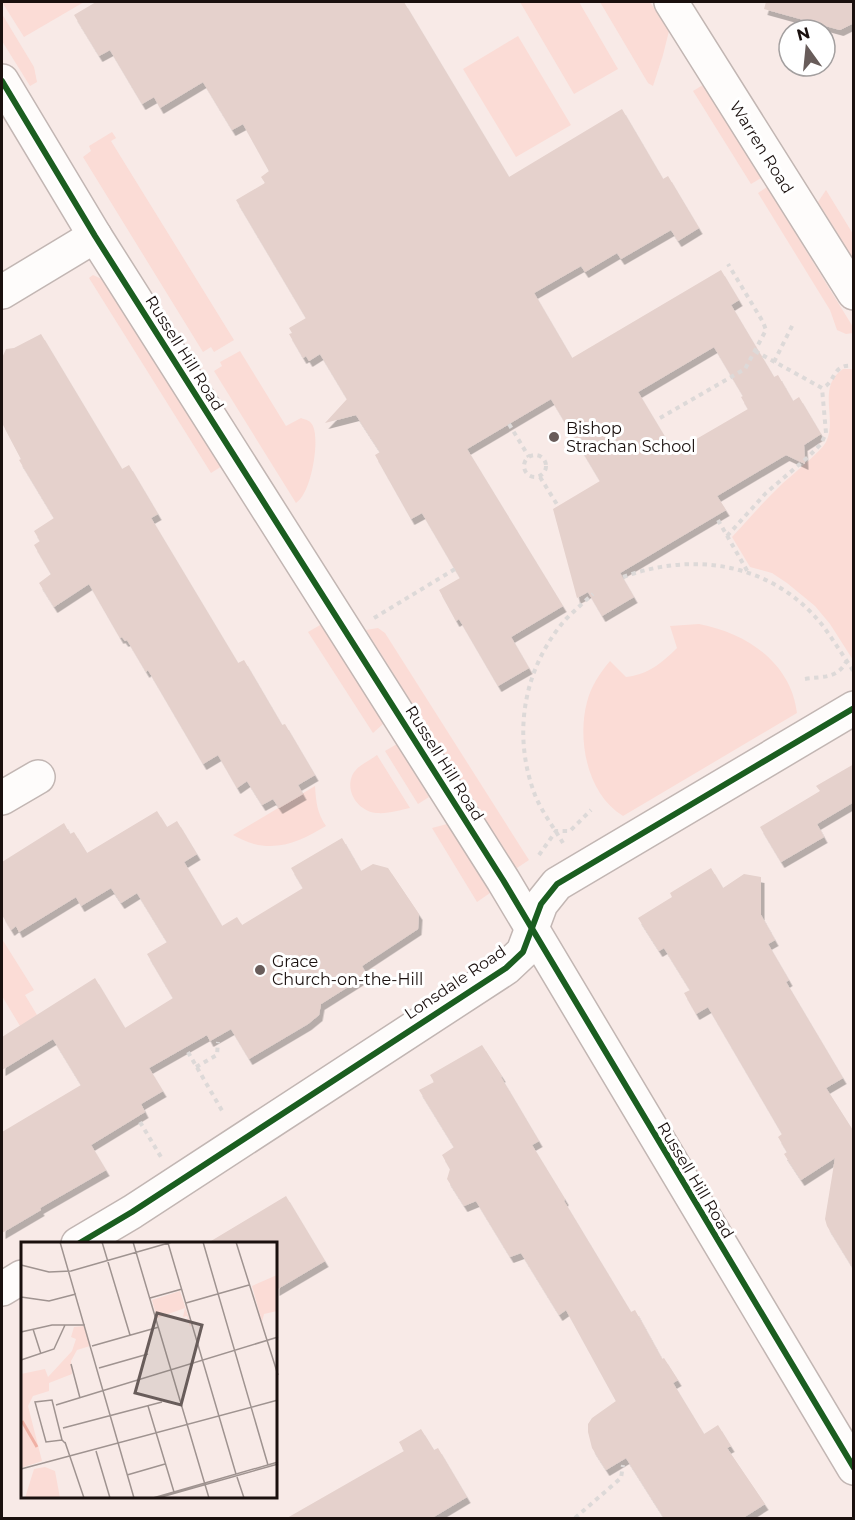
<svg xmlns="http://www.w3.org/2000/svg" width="855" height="1520" font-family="Montserrat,sans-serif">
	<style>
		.green { fill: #fbdcd6 }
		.building { fill: #e5d1cc; fill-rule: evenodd; filter: url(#shadow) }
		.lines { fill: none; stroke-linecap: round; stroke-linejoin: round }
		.minor-casing { stroke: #c2b6b3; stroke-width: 36 }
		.path { stroke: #ddd9d8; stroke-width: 4; stroke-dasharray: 4.5 4.5; stroke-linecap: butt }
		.minor { stroke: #fefcfb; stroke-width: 33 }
		.cycleway-casing { stroke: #fff; stroke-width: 10 }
		.cycleway { stroke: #1b5e20; stroke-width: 6 }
		.poi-dot { fill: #685c5a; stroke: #fff; stroke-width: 2 }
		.labels { text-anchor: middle; stroke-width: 6; stroke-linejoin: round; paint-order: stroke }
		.street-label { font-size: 16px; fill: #1a100e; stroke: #fff }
		.poi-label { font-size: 16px; fill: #1a100e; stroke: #fff; text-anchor: start }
		.inset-river { fill: none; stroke: #f0b0a4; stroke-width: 3 }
		.inset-road { fill: none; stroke: #9f9390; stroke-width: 1.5 }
		.view { fill: #685c5a; fill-opacity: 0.15; stroke: #685c5a; stroke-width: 3 }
		.inset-edge { fill: none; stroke: #1a100e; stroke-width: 3 }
	</style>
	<defs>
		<filter id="shadow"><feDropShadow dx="3.5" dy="6" stdDeviation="0" flood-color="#0004"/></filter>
	</defs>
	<rect width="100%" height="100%" fill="#f8eae7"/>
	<g class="green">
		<path d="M2 2H84L24 37Z"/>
		<path d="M520 2H579L618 69 574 94Z"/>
		<path d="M600 2H650L669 31 663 55 653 86 648 83Z"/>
		<path d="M2 14 34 67 37 82 30 86 2 41Z"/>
		<path d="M518 36 571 125 516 157 463 69Z"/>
		<path d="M703 85 761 178 751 184 693 91Z"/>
		<path d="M112 132 116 138 111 141 234 340 214 352 211 347 203 352 83 157 91 151 89 146Z"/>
		<path d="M767 187 853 327V333L846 334 837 330 830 310 758 193Z"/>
		<path d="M826 190 853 234V259L818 202Z"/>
		<path d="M93 275 106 281 222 466 211 473 89 278Z"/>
		<path d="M240 351 286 426 301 418C306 420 310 420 313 426 320 442 311 494 296 503L214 371 222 366 220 362Z"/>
		<path d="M843 369H851L854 371 853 660 830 624 815 606 787 583 772 573 750 567 732 537C748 520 763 502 779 487 789 477 821 452 826 442 838 419 816 387 843 369Z"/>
		<path d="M322 624 384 723 373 733 308 632Z"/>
		<path d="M699 624C746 633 791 662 797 713L623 816C587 794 577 740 587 702 591 686 600 673 610 661L626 677C647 675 662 663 677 648L670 626Z"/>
		<path d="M378 628 385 633 529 860 517 868 512 863 366 630Z"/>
		<path d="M397 744 429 797 418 804 385 751Z"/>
		<path d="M377 755 410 808C400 810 388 814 377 813 360 812 345 793 352 776 356 766 369 761 377 755Z"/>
		<path d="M315 786C316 802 317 813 326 826 304 839 281 851 254 844 247 842 239 838 233 835Z"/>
		<path d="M447 824 490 893 477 902 432 828Z"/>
		<path d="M2 939 34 990 25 995 37 1015 20 1026 2 996Z"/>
	</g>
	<g class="building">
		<path d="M96 2H404L509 177 622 109 663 179 668 176 699 228 678 241 671 230 621 259 617 253 585 272 581 266 534 293 572 358 721 270 739 300 731 305 774 377 778 375 793 401 799 397 821 434 804 445 805 464 786 455 717 496 726 510 620 573 634 597 602 616 588 592 577 598 553 509 600 481 551 399 467 449 563 606 511 637 529 668 498 686 459 619 456 621 439 590 460 578 422 513 411 519 375 455 380 452 356 415 325 423 347 399 320 354 309 361 306 356 303 358 289 334 292 333 289 328 306 318 236 200 265 183 261 177 269 171 243 124 232 130 203 82 160 108 154 97 142 104 110 50 99 56 74 15ZM714 347 743 396 741 397 748 409 674 452 638 392Z"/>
		<path d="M766 2H854V23L840 30 764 9Z"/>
		<path d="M41 334 122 469 129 465 158 514 151 518 238 663 244 660 282 725 285 724 315 775 298 785 303 794 279 808 273 799 262 805 247 781 237 788 218 755 203 764 148 670 146 672 127 640 125 641 122 637 120 638 89 584 54 607 39 583 51 574 34 545 40 541 34 531 54 518 19 460 21 459 2 423V358L6 349 14 348Z"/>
		<path d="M854 764V802L817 824 824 837 781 862 760 827 820 791 816 786Z"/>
		<path d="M157 811 167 827 177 821 197 854 184 862 222 926 237 917 242 925 303 888 291 868 342 838 361 871 373 864 388 868 419 914 418 929 362 966 367 975 321 1004 319 1015 308 1024 249 1059 231 1029 210 1041 207 1035 149 1068 163 1091 141 1104 145 1112 91 1145 106 1170 40 1208 41 1210 2 1233V1132L81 1085 53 1039 2 1070V1037L95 978 125 1028 173 998 147 954 167 942 137 893 121 903 111 888 81 906 76 897 19 932 16 926 11 930 2 915V862L64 823 70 834 74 832 87 853Z"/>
		<path d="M711 868 723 888 744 874 761 877V915L775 940 768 944 789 980 786 982 843 1078 826 1088 854 1132V1270L827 1226 825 1219 835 1158 801 1180 784 1154 787 1152 778 1137 782 1134 708 1007 696 1014 684 993 690 990 664 948 659 951 638 918 672 897 670 893Z"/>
		<path d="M482 1045 502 1076 501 1077 539 1141 532 1145 565 1199 564 1201 631 1312 635 1310 662 1359 664 1358 678 1380 673 1383 704 1434 718 1425 731 1446 727 1448 765 1504 743 1518H664L626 1458 606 1470 592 1448 588 1432V1424L592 1418 616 1401 566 1310 559 1315 521 1253 510 1257 476 1201 464 1206 447 1179 450 1169 442 1155 454 1147 419 1090 434 1082 430 1075Z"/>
		<path d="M286 1196 325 1261 276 1290V1244H206Z"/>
		<path d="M421 1429 434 1450 438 1448 467 1497 432 1518H287L404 1451 399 1442Z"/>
	</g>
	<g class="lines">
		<g class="minor-casing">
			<g id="minor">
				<path d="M671 2 854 293"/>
				<path d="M2 81 95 236 503 880 854 1468"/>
				<path d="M2 292 95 236"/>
				<path d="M2 798 38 777"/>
				<path d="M78 1244 132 1212 506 968 523 952 541 904 557 884 854 708"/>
				<path d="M2 1289 22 1277"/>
			</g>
		</g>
		<g class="path">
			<path d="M755 351 822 388C837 382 831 363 854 366"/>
			<path d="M774 362 793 324"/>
			<path d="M660 418 745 369 766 330 763 322 728 264"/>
			<path d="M509 424 529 457"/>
			<circle cx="535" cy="466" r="11"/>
			<path d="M540 477 558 506"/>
			<path d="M718 520 749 574"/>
			<path d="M727 536 766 493 808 457 821 444 826 433 822 388"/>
			<path d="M623 577C695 551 773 563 823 626 834 641 844 657 854 672"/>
			<path d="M374 618 455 569"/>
			<path d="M805 679C823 676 837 679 846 662"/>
			<path d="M563 843C554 828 542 812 535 795 512 735 523 668 566 619 575 610 584 602 593 594"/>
			<path d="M539 855 556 831H570L591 810"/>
			<path d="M188 1052 224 1114"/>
			<path d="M196 1067 217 1055 218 1042"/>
			<path d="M140 1122 161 1157"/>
			<path d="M575 1518 621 1478 623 1465"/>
		</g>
		<use href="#minor" class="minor"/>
		<g class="cycleway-casing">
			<g id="cycleway">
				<path d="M2 81 95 236 503 880 854 1468"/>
				<path d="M78 1244 132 1212 506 968 523 952 541 904 557 884 854 708"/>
			</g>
		</g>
		<use href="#cycleway" class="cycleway"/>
	</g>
	<g class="poi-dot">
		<circle cx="554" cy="437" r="6"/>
		<circle cx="260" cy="970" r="6"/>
	</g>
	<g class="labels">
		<g class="street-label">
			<text transform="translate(762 147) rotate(58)" y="6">Warren Road</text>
			<text transform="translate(185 353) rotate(58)" y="6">Russell Hill Road</text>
			<text transform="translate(445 763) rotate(58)" y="6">Russell Hill Road</text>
			<text transform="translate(455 982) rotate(-34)" y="6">Lonsdale Road</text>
			<text transform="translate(696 1180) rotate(59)" y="6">Russell Hill Road</text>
		</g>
		<g class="poi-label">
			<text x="566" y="434">Bishop<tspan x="566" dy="18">Strachan School</tspan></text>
			<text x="272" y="967">Grace<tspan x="272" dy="18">Church-on-the-Hill</tspan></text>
		</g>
	</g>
	<g transform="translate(21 1242)">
		<rect width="256" height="256" fill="#f8eae7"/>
		<path d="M256 33V69L243 72 241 80 231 44ZM159 49 170 83 169 85 166 74 162 75 164 66 136 76 131 58ZM63 84 69 104 56 108 50 119 51 132 28 141V149L12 154 7 164 21 219 0 226V132L24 127 27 135 51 109 55 97 50 95 53 85ZM24 225 34 229 39 256H4L13 227Z" fill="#fbdcd6"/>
		<path class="inset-river" d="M1 179 16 205"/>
		<path class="inset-road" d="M39 0 113 256M81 0 109 93M112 0 188 256M182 0 247 223M215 0 257 133M147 1 215 232M0 23 28 30 50 29 151 0M0 55 28 59 55 52M129 56 161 47M165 61 228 43M12 87 20 112M0 90 31 83H64M71 104 138 85M0 118 33 107 44 83M50 122 59 156M78 126 127 112M35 163 257 95M127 164 153 250M42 186 141 160M41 198 31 158 14 160 25 200 41 198 44 201M44 200 63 256M75 209 89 256M0 227 257 158M106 233 144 222M216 235 223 256M132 256 257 220M137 256 257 222"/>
		<path class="view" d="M136 71 181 83 160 163 114 151Z"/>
		<rect width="256" height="256" class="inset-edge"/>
	</g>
	<rect width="855" height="1520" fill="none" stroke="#1a100e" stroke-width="6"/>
	<g transform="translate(807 48) rotate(345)"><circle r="28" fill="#ffffff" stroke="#a39f9f" stroke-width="1.5"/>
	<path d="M0-4.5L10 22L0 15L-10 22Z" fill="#685c5a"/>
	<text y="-9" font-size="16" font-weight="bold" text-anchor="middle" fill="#1a100e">N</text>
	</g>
</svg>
